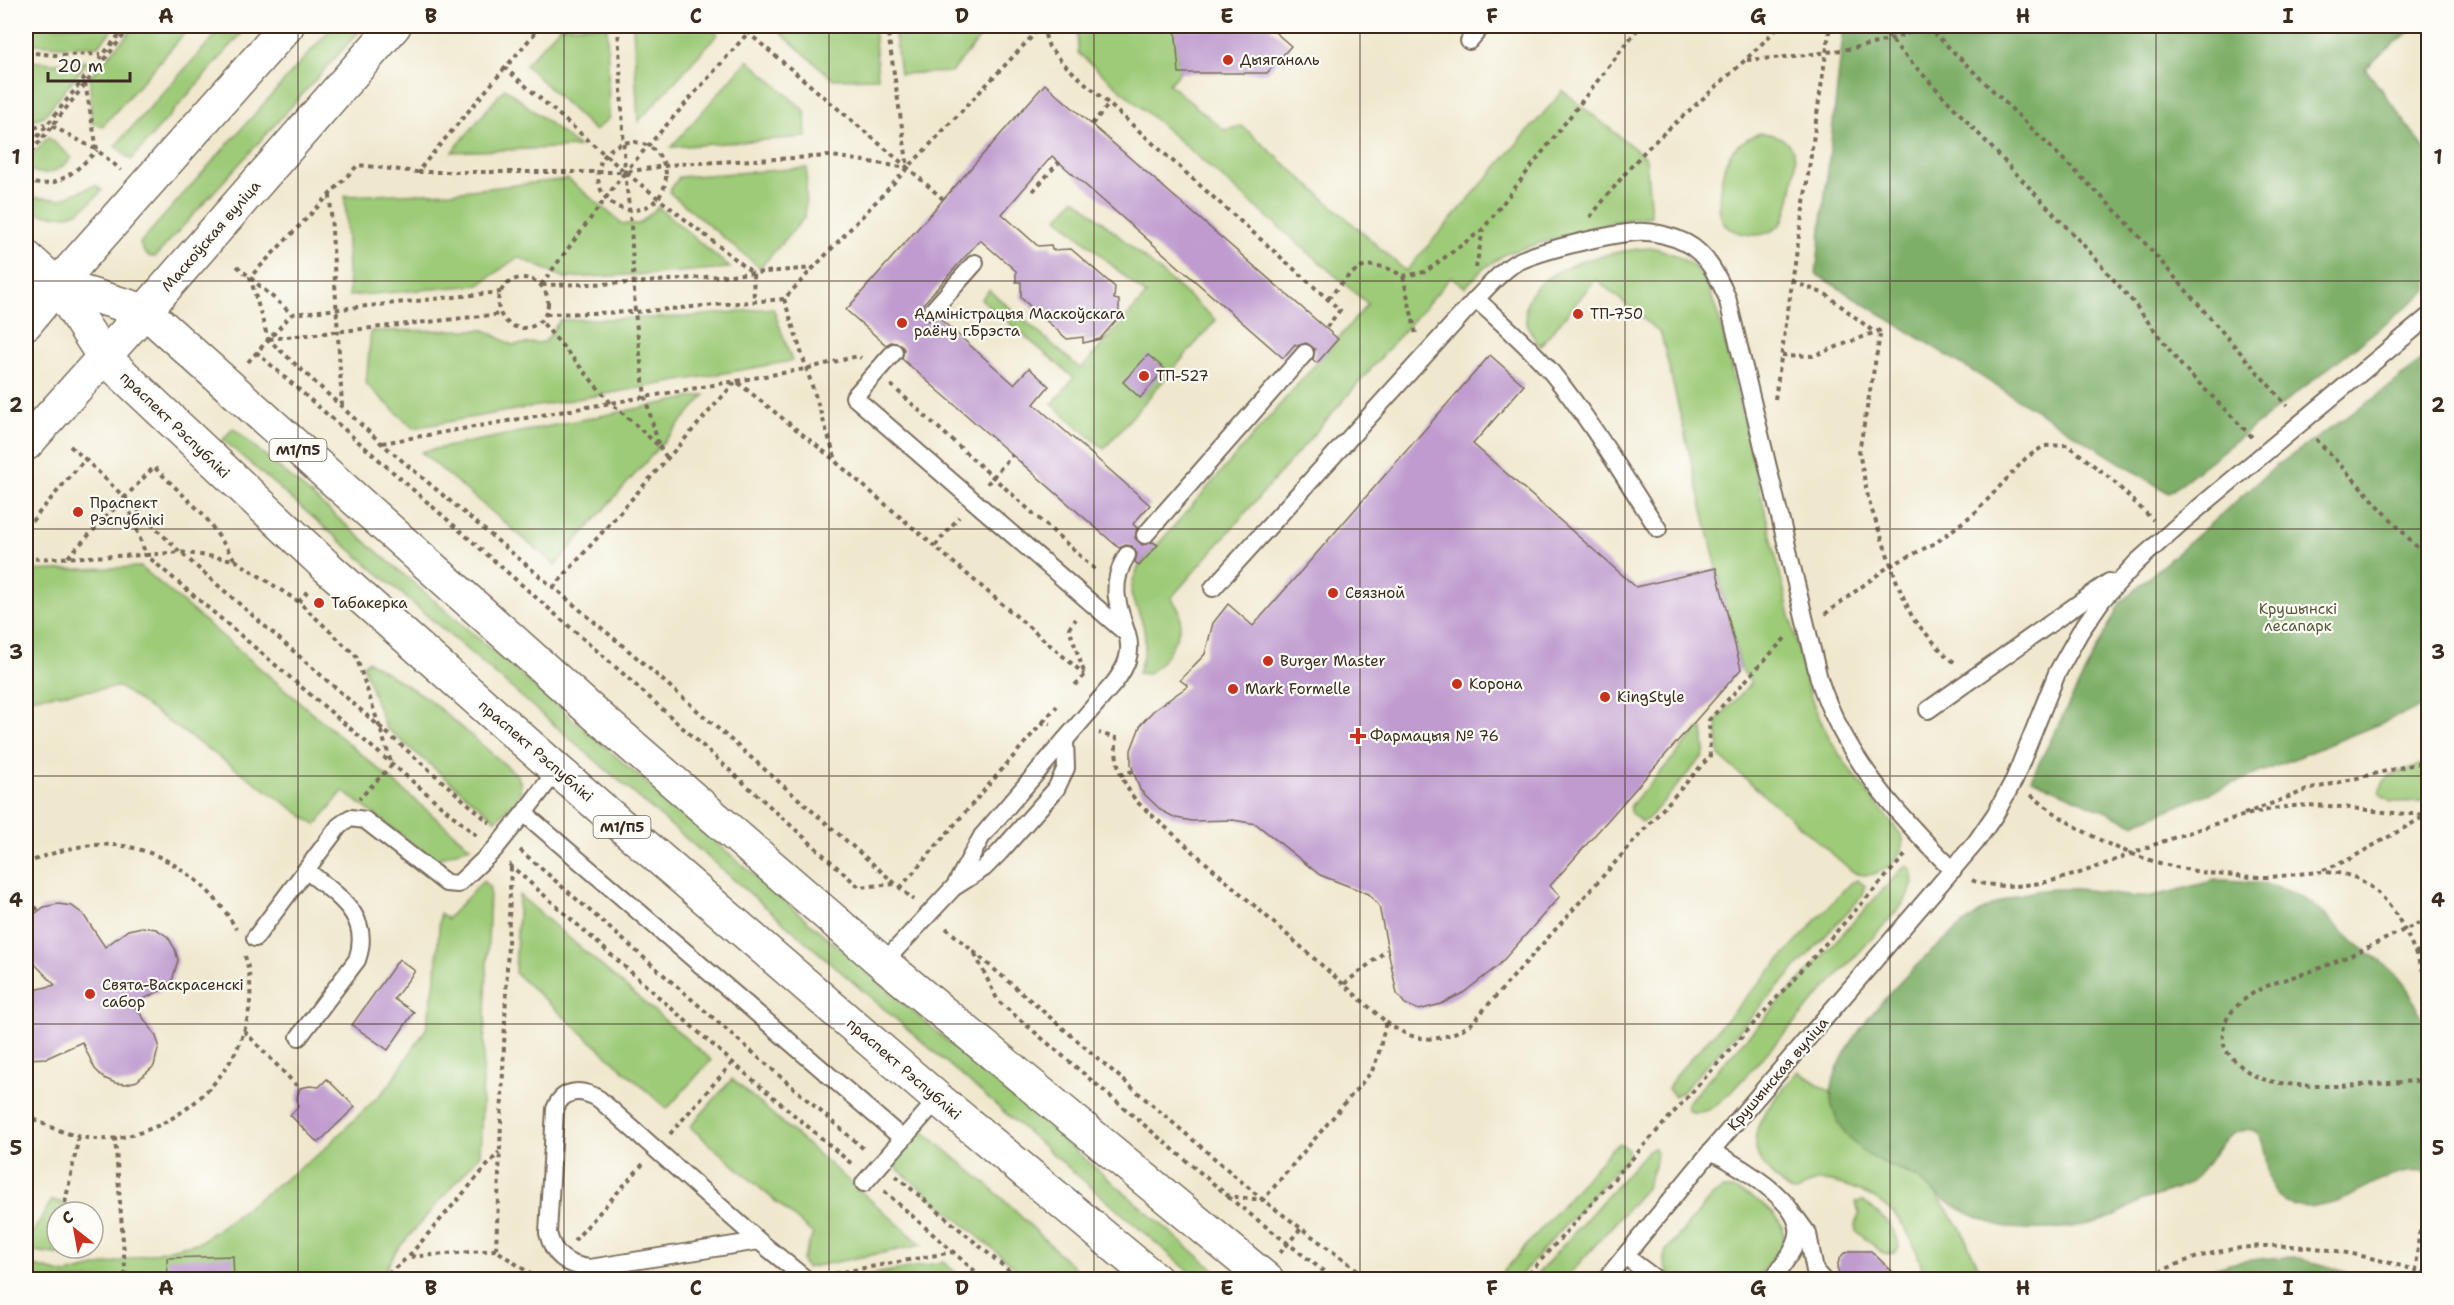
<svg xmlns="http://www.w3.org/2000/svg" width="2454" height="1305" font-family="'Shantell Sans',sans-serif">
	<style>
		.green { fill: #9ecb78; stroke: #6c7a4b; stroke-width: 1.5 }
		.forest { fill: #7eaf68; stroke: #5c6c43; stroke-width: 1.5 }
		.building { fill: #bf9bcf }
		.lines { fill: none; stroke-linecap: round; stroke-linejoin: round }
		.service-casing { stroke: #7a6c5c; stroke-width: 20 }
		.primary-casing { stroke: #7a6c5c; stroke-width: 36 }
		.trunk-casing { stroke: #7a6c5c; stroke-width: 36 }
		.path { stroke: #7a6c5c; stroke-width: 4; stroke-dasharray: 4.5 4.5; stroke-linecap: butt }
		.service { stroke: #fff; stroke-width: 16 }
		.primary { stroke: #fff; stroke-width: 33 }
		.trunk { stroke: #fff; stroke-width: 33 }
		.grid { fill: none; stroke: #3b2a1e; stroke-width: 1.5; stroke-opacity: 0.55 }
		.poi-dot { fill: #c8321e; stroke: #fdfcf7; stroke-width: 2 }
		.labels { text-anchor: middle; stroke-width: 4.5; stroke-linejoin: round; paint-order: stroke }
		.shield { fill: #fdfcf7; stroke: #75695f; stroke-width: 1.5 }
		.shield-label { font-size: 14px; font-weight: bold; fill: #3b2a1e }
		.poi-label { font-size: 15px; fill: #3b2a1e; stroke: #fdfcf7; text-anchor: start }
		.street-label { font-size: 15px; fill: #3b2a1e; stroke: #fdfcf7 }
		.park-label { font-size: 15px; fill: #595a39; stroke: #fdfcf7 }
		.neatline { fill: none; stroke: #3b2a1e; stroke-width: 2 }
		.grid-label { font-size: 20px; text-anchor: middle; font-weight: bold; fill: #3b2a1e }
	</style>
	<rect width="100%" height="100%" fill="#fdfcf7"/>
	<filter id="ink" filterUnits="userSpaceOnUse"><feTurbulence type="fractalNoise" baseFrequency=".0167" numOctaves="2"/><feDisplacementMap in="SourceGraphic" scale="12" xChannelSelector="R" yChannelSelector="G"/><feConvolveMatrix kernelMatrix="1 2 1 2 8 2 1 2 1" color-interpolation-filters="sRGB"/></filter>
	<filter id="wash" filterUnits="userSpaceOnUse"><feTurbulence type="fractalNoise" baseFrequency=".008" numOctaves="4" result="noise"/><feDisplacementMap in="SourceGraphic" scale="24" xChannelSelector="R" yChannelSelector="G"/><feGaussianBlur stdDeviation="1.35" result="paint"/><feColorMatrix in="noise" values="0 0 0 0 0 0 0 0 0 0 0 0 0 0 0 0 0 1.4 0 .05"/><feComposite in="paint" operator="in"/></filter>
	<g filter="url(#wash)">
		<rect width="100%" height="100%" fill="#f0e8ce"/>
		<g class="green">
			<path d="M26 26H116L98 46H59L26 43Z"/>
			<path d="M135 26H191L103 126 91 123 90 77Z"/>
			<path d="M224 26H248L131 160 115 146Z"/>
			<path d="M333 26H364L155 257C146 257 143 252 140 243Z"/>
			<path d="M567 26H607L609 118 595 131 525 65 560 27Z"/>
			<path d="M633 26H708L718 34 638 122Z"/>
			<path d="M777 26H874L878 78 833 79 775 28Z"/>
			<path d="M894 26H990L951 72 900 74Z"/>
			<path d="M1077 26H1150V30L1176 29 1179 73 1169 84 1224 130 1242 126 1406 271 1563 91 1646 158 1651 216 1612 222 1507 253 1483 269 1465 287 1451 277 1171 598C1174 602 1177 606 1179 610 1186 631 1164 663 1148 674L1138 673C1143 658 1147 645 1144 630 1139 599 1121 603 1139 566L1368 304 1078 53Z"/>
			<path d="M748 60 805 111 806 137 671 147Z"/>
			<path d="M26 61 55 63 88 61 44 116 26 122Z"/>
			<path d="M505 88 579 147 452 152Z"/>
			<path d="M1760 133C1769 134 1780 135 1786 142 1789 144 1793 150 1794 153 1798 166 1789 216 1780 225 1770 234 1758 237 1746 234 1739 233 1730 230 1725 225 1713 209 1722 164 1733 150 1741 141 1750 137 1760 133Z"/>
			<path d="M48 137 72 158C59 171 42 180 26 167V163Z"/>
			<path d="M807 168 805 217 760 268 669 192 679 177Z"/>
			<path d="M568 179 623 224H639L658 207 730 268 652 274 565 278 518 257 479 285 349 296 345 196 453 192Z"/>
			<path d="M96 185 102 191C95 197 87 207 79 211 65 219 40 215 26 210V197L61 199Z"/>
			<path d="M1075 198 1216 320 1104 449 1052 404 1074 378 981 299 989 290 1081 369 1146 295 1058 218Z"/>
			<path d="M1655 248C1700 260 1707 280 1720 322L1806 683C1818 722 1837 755 1863 787 1876 804 1891 820 1903 838 1904 862 1873 884 1852 871L1719 756 1717 720 1751 683 1741 669 1661 334 1596 279 1540 346C1483 276 1609 249 1655 248Z"/>
			<path d="M773 308 792 361 413 428 366 384 371 331 485 330 512 345 545 342 560 320 686 317Z"/>
			<path d="M705 395 555 565 421 452 704 395Z"/>
			<path d="M233 428 1225 1279H1198L223 440Z"/>
			<path d="M141 567 470 847 434 860 343 791 316 825 119 687 26 698V571Z"/>
			<path d="M368 661 427 698 517 775C529 794 509 807 496 820L385 727 363 665Z"/>
			<path d="M1703 729 1705 750 1703 756 1648 819 1641 822 1630 812 1631 805 1698 730Z"/>
			<path d="M2428 762V801L2391 802 2380 794 2383 781 2391 775Z"/>
			<path d="M1907 866 1911 869 1913 884 1904 903 1732 1091C1720 1102 1706 1117 1689 1111L1686 1106 1688 1102 1901 870Z"/>
			<path d="M1858 880 1865 886 1863 895 1682 1092 1675 1096 1668 1089 1675 1076 1849 884Z"/>
			<path d="M483 881 490 888 480 1155 397 1250 380 1279 26 1280V1264L66 1274 200 1242 320 1153 388 1087 426 1029 436 975 440 913 447 919Z"/>
			<path d="M519 895 711 1060 667 1109 515 973Z"/>
			<path d="M1798 1071 1830 1092 1833 1109 1879 1160 1919 1179 1936 1194 1960 1227 1984 1279H1925C1914 1233 1896 1203 1849 1187 1840 1184 1827 1180 1817 1181 1806 1182 1803 1193 1793 1192 1784 1188 1778 1181 1771 1174 1732 1136 1774 1103 1798 1071Z"/>
			<path d="M732 1079 922 1245 806 1268 802 1261 813 1234 690 1127Z"/>
			<path d="M919 1128 990 1187 1086 1279H1029L889 1162Z"/>
			<path d="M1620 1143 1628 1149 1627 1157 1517 1279H1497L1612 1148Z"/>
			<path d="M1654 1148 1657 1152 1656 1161 1646 1188 1565 1279H1533L1648 1150Z"/>
			<path d="M1723 1189C1742 1186 1787 1215 1784 1237 1782 1251 1764 1268 1755 1279H1675C1665 1270 1661 1264 1666 1251L1712 1196Z"/>
			<path d="M52 1200 81 1208 82 1212H57V1248H92L95 1259 26 1250V1244Z"/>
			<path d="M1864 1201C1879 1214 1898 1228 1899 1248L1895 1253 1884 1254 1856 1231 1855 1224 1859 1215 1856 1202Z"/>
			<path d="M943 1262 964 1279H846Z"/>
		</g>
		<g class="forest">
			<path d="M1844 26H2416L2365 68 2428 153V290L2169 493 1816 274Z"/>
			<path d="M2428 355V704L2134 824 2031 779 2120 603 2276 466 2384 391Z"/>
			<path d="M2216 880C2249 880 2285 884 2312 904 2326 914 2337 927 2349 938 2368 954 2390 965 2405 985 2440 1034 2429 1115 2428 1173 2382 1162 2345 1218 2294 1205 2250 1194 2282 1122 2240 1131 2219 1136 2210 1166 2194 1179 2180 1191 2159 1194 2143 1200 2133 1204 2125 1210 2116 1215 2088 1229 2024 1234 1995 1224 1977 1219 1949 1204 1935 1193 1928 1188 1923 1181 1916 1177 1899 1167 1876 1163 1861 1150 1849 1139 1838 1125 1833 1110 1815 1054 1930 948 1972 918 1985 908 2001 901 2016 896 2034 890 2057 888 2077 889 2099 890 2121 898 2144 897 2168 895 2193 885 2216 880Z"/>
			<path d="M2288 1257C2313 1262 2338 1267 2360 1279H2191C2222 1262 2254 1258 2288 1257Z"/>
		</g>
		<g id="blocks">
			<g class="building">
				<path d="M1175 26H1268L1291 46 1267 73H1179Z"/>
				<path d="M1045 84 1338 339 1317 363 1313 360 1315 349 1306 343 1297 346 1295 344 1283 358 1052 156 1002 214 1038 246 1051 245 1052 250 1071 249 1115 287 1114 299 1119 300V317L1100 339 1083 343V337L1067 339 1021 298V282H1016V271L980 240 923 304 922 314 929 321 939 318 1014 384 1029 368 1049 386 1034 404 1150 505 1133 524 1137 528 1135 538 1142 545 1153 542 1158 545 1139 566 1135 562 1137 554 1132 546 1126 545 1119 548 902 359 904 349 900 344 891 342 886 345 846 310Z"/>
				<path d="M1148 355 1165 369 1140 398 1123 382Z"/>
				<path d="M1490 355 1524 385 1473 444 1636 587 1716 568 1741 669 1550 886 1560 896 1499 965 1463 993 1441 1004 1419 1010 1405 1004 1397 994 1379 906 1369 894 1320 875 1256 824 1233 820 1192 821 1176 818 1162 811 1140 790 1131 764V750L1141 724 1153 711 1188 686 1180 680 1205 654 1213 623 1228 604 1253 626Z"/>
				<path d="M58 904 72 906 83 914 105 947 128 930 142 927 156 929 168 937 175 949 178 960 172 981 164 989 133 1004 155 1034 159 1045 154 1066 137 1081 126 1084 115 1083 104 1078 95 1069 82 1042 47 1058 26 1059V992L55 985 28 957 26 948V928L32 916 44 907Z"/>
				<path d="M399 959 415 971 394 999 414 1012 388 1050 352 1025Z"/>
				<path d="M327 1079 355 1107 318 1143 290 1115 298 1107 297 1097 300 1088 310 1086 319 1087Z"/>
				<path d="M1850 1251H1871L1901 1280H1841L1837 1267 1839 1260 1843 1254Z"/>
				<path d="M233 1256 234 1280H168L167 1258Z"/>
			</g>
		</g>
	</g>
	<g filter="url(#ink)">
		<use href="#blocks" fill-opacity="0" stroke="#7a6c5c" stroke-width="1.5"/>
		<g class="lines">
			<g class="service-casing">
				<g id="service">
					<path d="M1469 41 1482 26"/>
					<path d="M1476 299C1502 323 1529 346 1552 373 1592 422 1624 477 1658 529"/>
					<path d="M932 311 975 263"/>
					<path d="M1145 535 1305 353"/>
					<path d="M1127 555C1109 584 1117 604 1127 634"/>
					<path d="M1213 588 1476 299C1488 287 1502 270 1517 262 1542 250 1609 234 1637 232 1653 231 1672 236 1686 243 1707 254 1718 277 1727 297L1819 679C1843 754 1897 815 1953 870"/>
					<path d="M1928 710 2109 582"/>
					<path d="M557 770 524 813 903 1139"/>
					<path d="M956 886 984 868 1000 852 1056 789 1066 768 1065 740"/>
					<path d="M255 938 339 826 350 818 365 820 446 883 458 884 494 850 524 813"/>
					<path d="M883 963 955 886 982 836 1115 682C1126 667 1133 653 1127 634L854 397 894 352"/>
					<path d="M299 1037 357 960C373 915 336 895 306 870"/>
					<path d="M1711 1151C1736 1164 1804 1202 1798 1236 1795 1252 1781 1266 1772 1280"/>
					<path d="M864 1183 938 1099"/>
					<path d="M1797 1219 1808 1234 1815 1271 1823 1280"/>
					<path d="M759 1241 590 1268C567 1266 553 1255 548 1233L555 1109C563 1088 582 1089 599 1099L759 1241 807 1280"/>
					<path d="M1625 1256 1657 1280"/>
					<path d="M1605 1280 1711 1151 1976 842 1996 813 2014 780 2057 673 2080 632 2102 600 2137 562 2183 521 2428 317"/>
				</g>
			</g>
			<g class="primary-casing">
				<g id="primary">
					<path d="M26 257 57 285 145 311 26 444"/>
					<path d="M26 323 57 285"/>
				</g>
			</g>
			<g class="trunk-casing">
				<g id="trunk">
					<path d="M287 26 57 285 104 357 327 567 557 770 938 1099 1156 1280"/>
					<path d="M394 26 145 311 587 707 883 963 1267 1280"/>
				</g>
			</g>
			<g class="path">
				<path d="M541 26 505 68 625 172 753 273 754 300"/>
				<path d="M618 26 625 172 754 26"/>
				<path d="M740 26 908 168 887 26"/>
				<path d="M1042 26 1049 47 1065 65 1340 310 1326 328"/>
				<path d="M1155 26V30"/>
				<path d="M1882 26 1897 47 2088 250 2133 302 2181 365 2252 437"/>
				<path d="M1927 26 2123 218 2287 406"/>
				<path d="M1936 34 1945 26"/>
				<path d="M26 52 53 55 101 54"/>
				<path d="M1747 60C1802 56 1876 50 1925 26"/>
				<path d="M505 68 417 172 358 165 250 277 268 339 381 443 635 656 914 900"/>
				<path d="M85 83 97 149"/>
				<path d="M1092 124 1109 104"/>
				<path d="M52 126 97 150 121 170"/>
				<path d="M26 131 45 124"/>
				<circle cx="632" cy="176" r="34"/>
				<path d="M26 151 126 26"/>
				<path d="M26 159 131 26"/>
				<path d="M418 172H625L631 224 635 312 645 397 659 446 610 402 541 321"/>
				<path d="M26 181C55 192 78 170 97 150"/>
				<path d="M1033 191 1059 162"/>
				<path d="M330 195 342 406"/>
				<path d="M1590 217C1610 193 1628 168 1650 146 1693 106 1739 69 1779 26"/>
				<path d="M237 266 292 314 501 292"/>
				<path d="M1476 268 1483 229 1640 26"/>
				<path d="M1403 276 1416 334"/>
				<circle cx="523" cy="303" r="25"/>
				<path d="M1792 281 1827 295 1874 332"/>
				<path d="M541 285 625 172 678 164 832 156 908 168 943 199"/>
				<path d="M542 285 634 283 813 268"/>
				<path d="M784 299 837 463 1084 674"/>
				<path d="M1328 299C1353 269 1365 254 1403 276L1425 272 1482 230"/>
				<path d="M546 314 635 312 784 299 1042 26"/>
				<path d="M269 339 501 314"/>
				<path d="M256 352 620 671 859 887 895 884"/>
				<path d="M1782 355 1813 356 1881 330 1859 452 1869 502 1898 585 1913 619 1947 657 1956 663"/>
				<path d="M248 362 292 314"/>
				<path d="M891 385 1097 571"/>
				<path d="M1775 399 1830 26"/>
				<path d="M2316 439 2428 559"/>
				<path d="M382 443 805 369 858 356 861 358"/>
				<path d="M70 446 85 459"/>
				<path d="M659 446 667 458"/>
				<path d="M987 484 1012 455"/>
				<path d="M125 498 180 552 490 823"/>
				<path d="M26 528 85 459 125 498 146 555 180 552 235 560 299 602 356 656 392 765 359 799"/>
				<path d="M935 546 959 517"/>
				<path d="M68 557 154 467 204 515 235 560"/>
				<path d="M26 559 146 555 478 837"/>
				<path d="M553 588 736 381 837 462"/>
				<path d="M299 602 309 589"/>
				<path d="M1825 614 1888 567 1937 542 1977 511 2026 458 2044 446 2068 445 2112 480 2153 520"/>
				<path d="M1075 685 1085 675 1069 628 1076 619"/>
				<path d="M1043 722 1057 706"/>
				<path d="M1120 775 1133 771"/>
				<path d="M2031 795C2100 851 2174 876 2263 877 2294 877 2328 865 2358 879 2398 899 2411 945 2428 982"/>
				<path d="M2244 814 2307 790 2428 761"/>
				<path d="M520 850 865 1150"/>
				<path d="M26 864C55 850 92 841 124 846 170 853 215 889 236 929"/>
				<path d="M509 864 732 1062 853 1165"/>
				<path d="M511 867 496 1250 539 1280"/>
				<path d="M2323 870 2348 860 2425 816"/>
				<path d="M1972 880C1979 884 1987 884 1994 885 2050 891 2105 863 2156 844 2196 830 2237 815 2279 808 2329 799 2378 816 2428 814"/>
				<path d="M900 888 1042 723 1051 724"/>
				<path d="M26 891 38 911"/>
				<path d="M2428 919C2394 934 2360 952 2325 966 2299 977 2267 981 2245 999 2229 1012 2219 1025 2224 1045 2225 1050 2228 1053 2231 1057 2239 1065 2249 1074 2260 1078 2302 1093 2383 1083 2428 1080"/>
				<path d="M946 928 1263 1200 1371 1280"/>
				<path d="M2415 952 2428 962"/>
				<path d="M2415 952 2428 950"/>
				<path d="M975 954 998 1001 1228 1196 1263 1200 1372 1071 1378 1056 1386 1022 1137 802C1121 781 1115 764 1116 738L1099 733"/>
				<path d="M1344 984 1387 950"/>
				<path d="M1386 1022C1416 1044 1441 1044 1472 1023L1710 756 1709 720 1787 636"/>
				<path d="M244 1031 300 1089"/>
				<path d="M26 1115C50 1128 80 1141 108 1139 193 1132 272 1044 245 956"/>
				<path d="M670 1134 732 1063"/>
				<path d="M115 1137 126 1280"/>
				<path d="M896 1176 1020 1280"/>
				<path d="M884 1191 985 1280"/>
				<path d="M1228 1197 1335 1280"/>
				<path d="M65 1203 79 1136"/>
				<path d="M574 1241 643 1164"/>
				<path d="M496 1250 408 1257 499 1152"/>
				<path d="M1280 1253 1301 1228"/>
				<path d="M826 1275 953 1252"/>
				<path d="M381 1280 408 1257"/>
				<path d="M1523 1280 1908 852"/>
				<path d="M2143 1280C2240 1228 2328 1243 2428 1274"/>
				<path d="M2415 1280 2419 1235 2428 1206"/>
			</g>
			<use href="#service" class="service"/>
			<use href="#primary" class="primary"/>
			<use href="#trunk" class="trunk"/>
		</g>
	</g>
	<path class="grid" d="M298 26V1280M564 26V1280M829 26V1280M1094 26V1280M1360 26V1280M1625 26V1280M1890 26V1280M2156 26V1280M26 281H2428M26 529H2428M26 776H2428M26 1024H2428"/>
	<g class="poi-dot">
		<circle cx="1228" cy="60" r="6"/>
		<circle cx="1578" cy="314" r="6"/>
		<circle cx="902" cy="323" r="6"/>
		<circle cx="1144" cy="376" r="6"/>
		<circle cx="78" cy="512" r="6"/>
		<circle cx="1333" cy="593" r="6"/>
		<circle cx="319" cy="603" r="6"/>
		<circle cx="1268" cy="661" r="6"/>
		<circle cx="1457" cy="684" r="6"/>
		<circle cx="1233" cy="689" r="6"/>
		<circle cx="1605" cy="697" r="6"/>
		<path d="M1355 727h6v6h6v6h-6v6h-6v-6h-6v-6h6z"/>
		<circle cx="90" cy="994" r="6"/>
	</g>
	<g class="labels">
		<g class="shield">
			<rect x="269.5" y="439" width="57" height="22" rx="4.5"/>
			<rect x="593.5" y="816" width="57" height="22" rx="4.5"/>
		</g>
		<g class="shield-label">
			<text x="298" y="455">М1/П5</text>
			<text x="622" y="832">М1/П5</text>
		</g>
		<g class="poi-label">
			<text x="1240" y="65">Дыяганаль</text>
			<text x="914" y="319">Адміністрацыя Маскоўскага<tspan x="914" dy="17">раёну г.Брэста</tspan></text>
			<text x="1590" y="319">ТП-750</text>
			<text x="1156" y="381">ТП-527</text>
			<text x="90" y="508">Праспект<tspan x="90" dy="17">Рэспублікі</tspan></text>
			<text x="1345" y="598">Связной</text>
			<text x="331" y="608">Табакерка</text>
			<text x="1280" y="666">Burger Master</text>
			<text x="1469" y="689">Корона</text>
			<text x="1245" y="694">Mark Formelle</text>
			<text x="1617" y="702">KingStyle</text>
			<text x="1370" y="741">Фармацыя № 76</text>
			<text x="102" y="990">Свята-Васкрасенскі<tspan x="102" dy="17">сабор</tspan></text>
		</g>
		<g class="street-label">
			<text transform="translate(211 236) rotate(-49)" y="5">Маскоўская вуліца</text>
			<text transform="translate(175 425) rotate(44)" y="5">праспект Рэспублікі</text>
			<text transform="translate(536 751) rotate(41)" y="5">праспект Рэспублікі</text>
			<text transform="translate(904 1069) rotate(41)" y="5">праспект Рэспублікі</text>
			<text transform="translate(1778 1074) rotate(-49)" y="5">Крушынская вуліца</text>
		</g>
		<g class="park-label">
			<text x="2298" y="614">Крушынскі<tspan x="2298" dy="17">лесапарк</tspan></text>
		</g>
	</g>
	<rect width="2454" height="1305" fill="none" stroke="#fdfcf7" stroke-width="66"/>
	<g transform="translate(75 1230) rotate(329)"><circle r="28" fill="#fdfcf7" stroke="#afa8a0" stroke-width="1.5"/>
	<path d="M0-4.5L10 22L0 15L-10 22Z" fill="#c8321e"/>
	<text y="-9" font-size="16" font-weight="bold" text-anchor="middle" fill="#3b2a1e">С</text>
	</g>
	<path d="M48 72v9h82v-9" fill="none" stroke="#3b2a1e" stroke-width="3"/>
	<text x="57" y="72" font-size="18" fill="#3b2a1e" stroke="#fdfcf7" stroke-width="4.5" paint-order="stroke">20 m</text>
	<rect x="33" y="33" width="2388" height="1239" class="neatline"/>
	<g class="grid-label">
		<text x="166" y="23">A</text>
		<text x="431" y="23">B</text>
		<text x="696" y="23">C</text>
		<text x="962" y="23">D</text>
		<text x="1227" y="23">E</text>
		<text x="1492" y="23">F</text>
		<text x="1758" y="23">G</text>
		<text x="2023" y="23">H</text>
		<text x="2288" y="23">I</text>
		<text x="16" y="164">1</text>
		<text x="2438" y="164">1</text>
		<text x="16" y="412">2</text>
		<text x="2438" y="412">2</text>
		<text x="16" y="659">3</text>
		<text x="2438" y="659">3</text>
		<text x="16" y="907">4</text>
		<text x="2438" y="907">4</text>
		<text x="16" y="1155">5</text>
		<text x="2438" y="1155">5</text>
		<text x="166" y="1295">A</text>
		<text x="431" y="1295">B</text>
		<text x="696" y="1295">C</text>
		<text x="962" y="1295">D</text>
		<text x="1227" y="1295">E</text>
		<text x="1492" y="1295">F</text>
		<text x="1758" y="1295">G</text>
		<text x="2023" y="1295">H</text>
		<text x="2288" y="1295">I</text>
	</g>
</svg>
